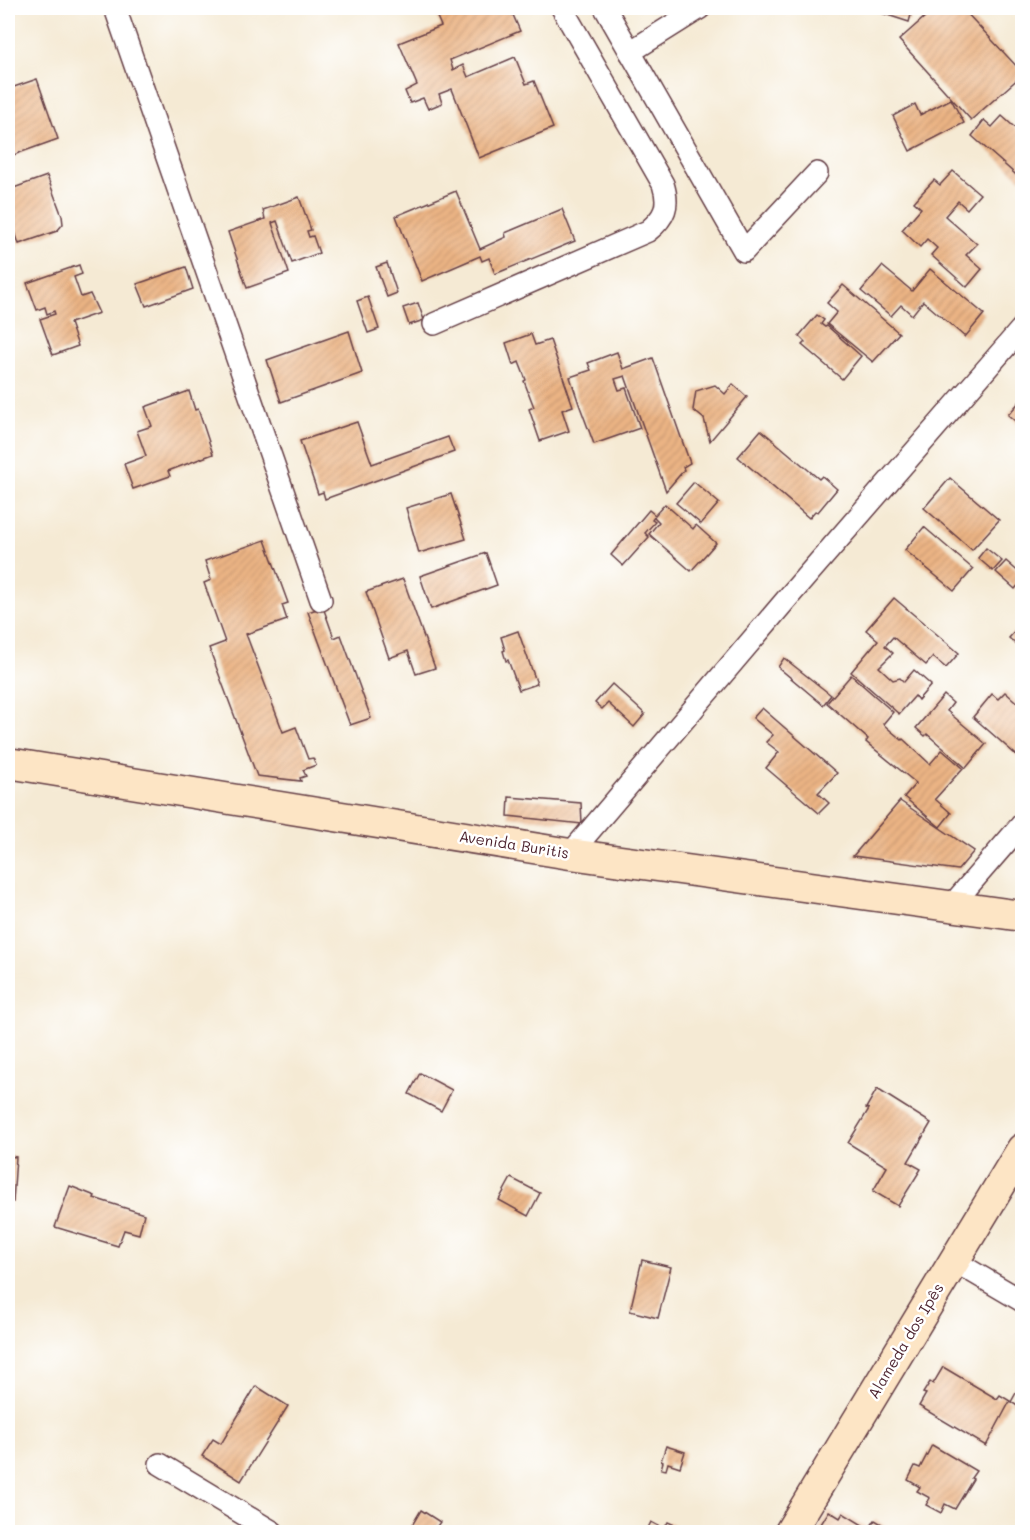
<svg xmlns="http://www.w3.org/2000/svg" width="1030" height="1540" font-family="Mali,sans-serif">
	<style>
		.building { fill: url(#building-hatch) }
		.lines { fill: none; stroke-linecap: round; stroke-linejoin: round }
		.street-casing { stroke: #643d44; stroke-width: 24 }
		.secondary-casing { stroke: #643d44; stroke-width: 33 }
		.street { stroke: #fff; stroke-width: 21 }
		.secondary { stroke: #fde5c5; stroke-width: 30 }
		.labels { text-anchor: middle; stroke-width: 5; stroke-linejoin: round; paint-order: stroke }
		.street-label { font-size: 15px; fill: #4a1f2b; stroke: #fff }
	</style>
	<defs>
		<pattern id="building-hatch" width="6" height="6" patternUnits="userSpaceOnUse" patternTransform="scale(1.5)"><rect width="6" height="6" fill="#ebb484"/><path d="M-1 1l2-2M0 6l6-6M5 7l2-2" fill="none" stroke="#cb9a72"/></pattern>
	</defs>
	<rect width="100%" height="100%" fill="#fff"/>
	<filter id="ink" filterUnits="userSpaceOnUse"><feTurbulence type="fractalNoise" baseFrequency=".0167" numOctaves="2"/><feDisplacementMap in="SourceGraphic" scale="12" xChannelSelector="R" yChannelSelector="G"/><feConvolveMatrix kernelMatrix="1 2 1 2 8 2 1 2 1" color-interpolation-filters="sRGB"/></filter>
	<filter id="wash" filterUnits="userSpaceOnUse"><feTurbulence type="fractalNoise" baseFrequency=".008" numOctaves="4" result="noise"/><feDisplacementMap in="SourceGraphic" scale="24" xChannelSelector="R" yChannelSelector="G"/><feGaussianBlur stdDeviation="1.35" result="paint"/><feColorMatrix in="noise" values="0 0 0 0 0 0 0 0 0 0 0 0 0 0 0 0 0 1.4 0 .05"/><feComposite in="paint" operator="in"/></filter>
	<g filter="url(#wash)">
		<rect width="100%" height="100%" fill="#f5ead4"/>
		<g id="blocks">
			<g class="building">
				<path d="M433 8H510L520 31 450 60 453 70 463 65 468 77 515 57 526 84 534 81 553 128 479 158 452 89 439 94 442 103 428 109 423 98 410 103 405 91 417 85 399 43 441 26Z"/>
				<path d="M866 8H913L909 22Z"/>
				<path d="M935 8H962L1022 72 1019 74 1021 76 971 120 899 40Z"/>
				<path d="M37 79 58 139 8 157V89Z"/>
				<path d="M951 99 964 123 910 151 893 116 915 104 920 115Z"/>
				<path d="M1002 116 1022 134V180L972 136 984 120 992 127Z"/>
				<path d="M953 171 980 194 967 209 958 201 945 216 977 244 966 255 982 269 967 287 931 255 937 248 927 239 920 247 902 230 921 208 914 202 921 194 934 180 940 185Z"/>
				<path d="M47 176 62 216 63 224 57 231 19 244 8 211V190Z"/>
				<path d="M456 191 480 249 506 237 505 233 562 209 575 241 495 274 489 258 482 261 480 256 422 281 396 216Z"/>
				<path d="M299 197 311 230 307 231 309 237 313 236 319 253 292 263 277 221 272 223 289 273 247 288 228 232 265 219 263 210Z"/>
				<path d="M387 263 397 293 387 297 376 267Z"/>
				<path d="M79 265 82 274 74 277 81 297 90 294 99 313 70 323 78 346 53 355 40 319 55 314 54 311 47 314 45 307 37 310 27 283Z"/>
				<path d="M882 266 912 291 930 269 984 314 965 337 923 301 912 315 901 305 891 316 861 291Z"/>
				<path d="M186 267 193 289 146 306 137 284Z"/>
				<path d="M843 285 899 333 873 362 827 324 837 312 827 303Z"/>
				<path d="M368 297 379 329 368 333 357 301Z"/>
				<path d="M418 303 424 320 409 325 403 308Z"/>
				<path d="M817 315 824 320 821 324 825 327 827 326 861 356 842 379 802 345 805 342 799 336Z"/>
				<path d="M349 331 362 373 281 402 267 360Z"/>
				<path d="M531 334 535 345 550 340 573 406 562 410 569 431 540 441 529 409 534 407 524 381 526 380 519 362 513 365 506 343Z"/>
				<path d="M617 352 623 369 653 358 690 463 683 467 684 470 666 491 625 376 615 379 619 390 626 388 640 428 594 444 579 404 570 377 591 370 588 363Z"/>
				<path d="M733 384 747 397 710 441 704 419 693 410 696 391 715 385 725 394Z"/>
				<path d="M189 391 195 410 198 409 213 454 168 471 170 476 133 489 124 464 146 456 137 431 152 426 145 407Z"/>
				<path d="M1022 399V421L1020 425 1008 415Z"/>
				<path d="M357 422 372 464 448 437 454 452 325 499 323 492 318 494 300 441Z"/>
				<path d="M761 430 819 479 822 476 837 489 818 512 815 511 809 518 738 457Z"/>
				<path d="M950 478 999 520 972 550 924 508Z"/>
				<path d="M694 482 719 503 701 524 676 503Z"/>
				<path d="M451 494 466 539 419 553 406 508Z"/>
				<path d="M665 504 693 529 696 525 716 543 691 571 649 534 659 522 654 517 652 520 655 522 645 533 649 537 623 566 611 555 649 510 655 515Z"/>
				<path d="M924 527 973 569 954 591 905 550Z"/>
				<path d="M265 540 288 603 282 605 287 620 246 634 283 732 296 727 308 759 313 758 316 765 303 770 306 776 300 778 301 781 257 776 209 648 225 642 204 583 211 580 205 561Z"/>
				<path d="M986 548 1002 561 993 571 978 558Z"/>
				<path d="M486 553 497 585 431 609 420 576Z"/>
				<path d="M1006 561 1022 575V581L1015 589 996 572Z"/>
				<path d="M403 579 435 668 416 674 408 651 389 658 366 592Z"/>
				<path d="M894 598 959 653 946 668 933 657 926 665 893 637 885 646 893 653 879 667 893 680 900 678 904 682 914 670 931 685 918 700 915 696 899 714 851 672 878 640 866 630Z"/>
				<path d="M323 607 334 638 341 635 371 718 350 725 308 612Z"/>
				<path d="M1022 623V650L1009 638Z"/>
				<path d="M518 631 537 684 519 690 508 660 506 661 503 651 505 650 501 637Z"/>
				<path d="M784 658 831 695 823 705 778 667Z"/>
				<path d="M851 675 893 712 883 724 891 731 902 740 903 739 930 764 942 750 963 768 935 799 951 813 940 827 904 797 916 783 866 742 868 739 827 703Z"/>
				<path d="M612 684 645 714 634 727 608 703 602 709 595 703Z"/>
				<path d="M1005 692 1022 707V760L973 717 992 694 998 699Z"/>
				<path d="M944 695 953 703 947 711 986 744 966 768 927 734 925 736 916 728Z"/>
				<path d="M762 708 837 773 818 793 829 803 819 813 766 768 779 752 766 742 773 735 753 718Z"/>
				<path d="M509 797 581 803 582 824 508 816Z"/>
				<path d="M900 801 974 851 958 870 853 856Z"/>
				<path d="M420 1073 452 1090 441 1111 409 1094Z"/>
				<path d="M877 1089 931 1123 908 1162 921 1169 898 1206 873 1191 887 1167 848 1143 869 1109 866 1108Z"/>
				<path d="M8 1156 16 1157 13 1202H8Z"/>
				<path d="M511 1178 540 1193 528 1216 499 1200Z"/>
				<path d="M70 1186 95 1196 94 1198 144 1214 139 1234 124 1230 118 1246 55 1227Z"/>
				<path d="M642 1260 671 1267 658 1318 630 1311Z"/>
				<path d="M943 1367 997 1399 1000 1395 1010 1401 986 1446 919 1406 926 1394 923 1393 930 1382 933 1384Z"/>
				<path d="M1022 1382V1409L1011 1402Z"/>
				<path d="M256 1386 288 1406 241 1481 202 1456 213 1439 221 1444Z"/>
				<path d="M932 1445 976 1471 971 1478 973 1479 955 1509 945 1504 941 1513 926 1505 930 1498 917 1491 920 1487 908 1480 915 1466 920 1468Z"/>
				<path d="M666 1446 685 1452 680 1467 668 1463 666 1470 661 1469 663 1462 661 1461Z"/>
				<path d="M421 1510 440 1522 433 1532H408Z"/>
				<path d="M829 1511 840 1518 843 1513 869 1529 875 1520 895 1532H824L818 1529Z"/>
				<path d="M651 1522 664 1529 668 1522 690 1532H646Z"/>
			</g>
		</g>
	</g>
	<g filter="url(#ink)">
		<use href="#blocks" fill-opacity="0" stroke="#643d44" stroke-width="1.5"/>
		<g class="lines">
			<g class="street-casing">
				<g id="street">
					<path d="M115 8 321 600"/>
					<path d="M605 8 744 251 817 173"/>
					<path d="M630 52 700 8"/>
					<path d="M434 324 648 231C665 217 670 206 663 184L562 8"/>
					<path d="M570 854 791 594 1022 328"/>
					<path d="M952 905 1022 824"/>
					<path d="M954 1261 1022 1301"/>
					<path d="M160 1464 273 1532"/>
				</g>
			</g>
			<g class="secondary-casing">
				<g id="secondary">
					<path d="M8 763 570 854 1022 916"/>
					<path d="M790 1532 1022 1149"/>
				</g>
			</g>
			<use href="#street" class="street"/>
			<use href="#secondary" class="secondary"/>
		</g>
	</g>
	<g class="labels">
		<g class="street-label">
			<text transform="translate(514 845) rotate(9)" y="5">Avenida Buritis</text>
			<text transform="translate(906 1341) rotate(-59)" y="5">Alameda dos Ipês</text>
		</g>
	</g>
	<rect width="1030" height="1540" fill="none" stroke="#fff" stroke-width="30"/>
</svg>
